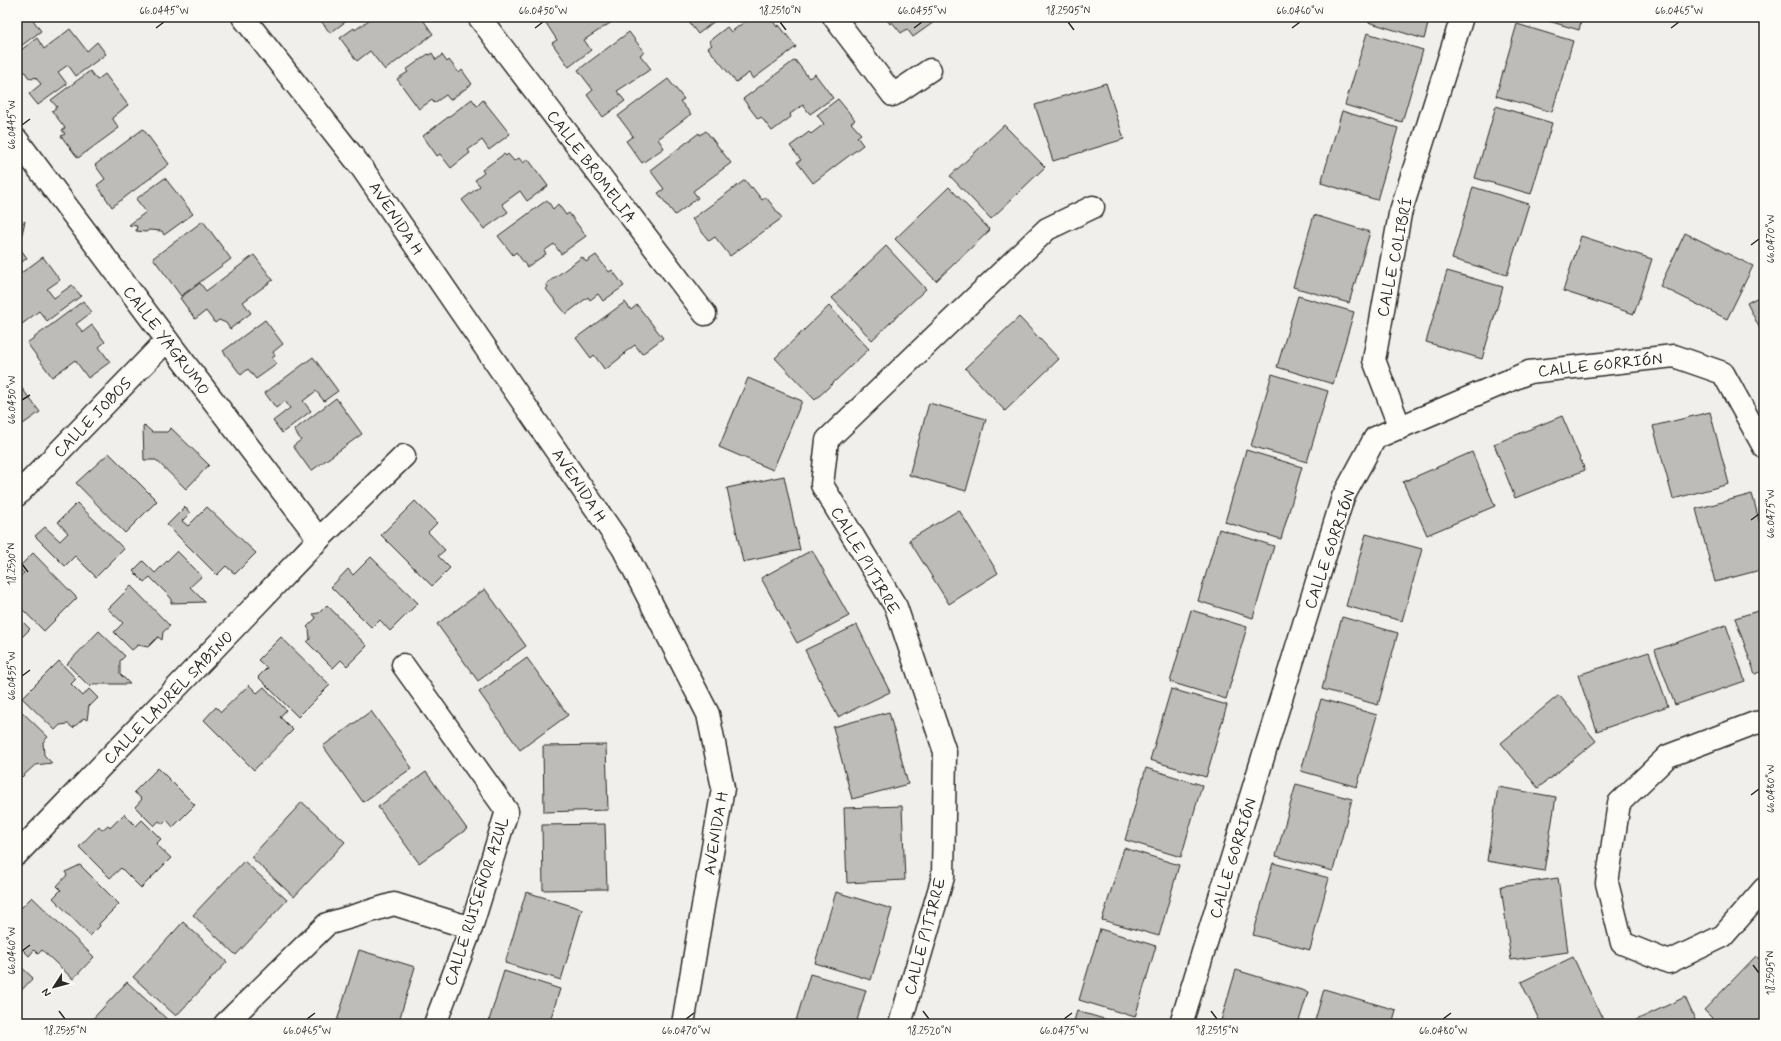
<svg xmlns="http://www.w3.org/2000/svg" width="1781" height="1041" font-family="Mynerve,sans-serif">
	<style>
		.building { fill: #bdbcb8; stroke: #2b2b2b }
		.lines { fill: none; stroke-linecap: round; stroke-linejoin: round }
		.street-casing { stroke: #2b2b2b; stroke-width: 25 }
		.street { stroke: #fdfcf7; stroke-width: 22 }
		.ticks { fill: none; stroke: #2b2b2b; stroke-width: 1.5 }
		.labels { text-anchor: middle; stroke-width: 3; stroke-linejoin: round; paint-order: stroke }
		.street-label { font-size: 16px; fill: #2b2b2b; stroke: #fdfcf7 }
		.neatline { fill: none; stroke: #2b2b2b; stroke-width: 1.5 }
		.ticks-label { font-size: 10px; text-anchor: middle; fill: #2b2b2b }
	</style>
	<rect width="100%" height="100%" fill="#f0efeb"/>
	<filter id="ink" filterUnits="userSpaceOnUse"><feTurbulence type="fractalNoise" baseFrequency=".025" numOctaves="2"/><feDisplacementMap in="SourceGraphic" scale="8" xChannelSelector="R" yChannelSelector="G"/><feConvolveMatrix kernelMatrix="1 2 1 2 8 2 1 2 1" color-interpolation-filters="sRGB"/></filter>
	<g filter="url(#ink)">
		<g class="building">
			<path d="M17 17H38L33 20 41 31 17 49Z"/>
			<path d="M318 17H352L330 33Z"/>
			<path d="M373 17H421L433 34 385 70 370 51 357 61 340 38 354 28 355 30Z"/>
			<path d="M548 17H618V18L584 40 591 50 569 67 552 43 557 40 544 20Z"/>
			<path d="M680 17H716L714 18 716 20 698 34 687 20 684 23Z"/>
			<path d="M724 17H734L728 22Z"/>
			<path d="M751 17H761L762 19 770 17 777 27 779 25 796 47 753 79 749 73 736 82 708 48 712 45 709 41 727 27 731 32Z"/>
			<path d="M885 17H941L913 37 907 29 901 33 892 22 890 24Z"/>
			<path d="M1370 17H1430L1424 39 1368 22Z"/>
			<path d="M1535 17H1582L1579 30Z"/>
			<path d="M1517 24 1573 41 1552 112 1496 96Z"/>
			<path d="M70 29 87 51 97 42 106 54 76 76 68 65 58 72 67 84 38 105 29 94 41 84 35 77 32 79 29 78 20 65 22 64 17 57V53L37 38 44 49Z"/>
			<path d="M629 32 644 52 640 55 651 69 617 91 625 101 603 117 587 95 593 90 578 70Z"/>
			<path d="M1367 33 1423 50 1402 122 1345 105Z"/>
			<path d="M432 53 436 60 442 55 447 62 449 60 459 73 462 70 472 84 450 100 446 95 434 103 432 100 419 109 397 79 408 72 406 70 428 54 429 55Z"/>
			<path d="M795 60 809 78 815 74 833 98 810 114 803 105 790 114 791 117 772 131 761 117 758 119 743 99Z"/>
			<path d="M90 71 97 80 105 74 128 105 112 118 119 128 78 158 61 136 65 134 62 130 65 128 52 111 57 107 51 100Z"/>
			<path d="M668 79 684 99 680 101 691 114 658 139 664 148 642 163 626 141 633 136 618 116Z"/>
			<path d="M1106 83 1124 139 1053 161 1035 105Z"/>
			<path d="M472 99 477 106 483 100 510 134 489 150 482 140 468 150 470 153 451 168 440 154 437 156 423 136Z"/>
			<path d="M838 99 855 120 851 123 861 134 857 137 863 145 813 183 797 162 801 160 790 146 809 132 811 134 824 124 817 115Z"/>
			<path d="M1496 106 1552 123 1531 194 1475 178Z"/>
			<path d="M1342 111 1398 128 1377 200 1321 183Z"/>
			<path d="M1004 125 1045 167 991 219 950 176Z"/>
			<path d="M143 129 169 164 112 207 97 185 105 179 95 165Z"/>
			<path d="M706 131 731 163 693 191 698 198 675 215 658 193 664 189 650 170 699 133 700 135Z"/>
			<path d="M504 154 506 156 508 154 514 161 519 158 523 163 528 159 548 186 527 201 520 191 502 204 508 212 484 229 462 200 480 186 475 180 484 173 482 170Z"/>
			<path d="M165 178 193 214 164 235 162 231 149 230 146 232 136 231 137 226 129 225 146 212 136 199Z"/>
			<path d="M745 180 751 188 752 187 762 200 766 197 782 218 730 256 715 237 709 241 692 219Z"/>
			<path d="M949 187 990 230 936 281 895 239Z"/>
			<path d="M1473 187 1529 204 1507 275 1452 259Z"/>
			<path d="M547 200 553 209 558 204 566 215 569 213 586 236 561 254 554 244 544 251 546 254 527 267 516 252 513 255 498 236Z"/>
			<path d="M1314 215 1370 232 1349 303 1293 287Z"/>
			<path d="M25 221 19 247 27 258 17 266V227Z"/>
			<path d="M203 221 231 259 181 296 153 258Z"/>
			<path d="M1685 233 1753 266 1727 319 1660 286Z"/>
			<path d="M1581 236 1652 259 1634 314 1563 291Z"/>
			<path d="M886 246 926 289 872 340 832 298Z"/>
			<path d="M254 255 273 280 243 302 251 313 230 329 226 323 219 320 215 323 206 311 195 319 180 298 200 283 206 291Z"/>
			<path d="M596 255 609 272 612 270 624 286 603 301 598 294 590 300 588 297 566 314 546 289 548 287 546 284 582 257 586 262Z"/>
			<path d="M43 257 60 280 47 289 54 298 72 285 81 296 47 321 39 311 17 328V276Z"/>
			<path d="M1447 271 1503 287 1482 359 1426 342Z"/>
			<path d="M1764 294V337L1747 303Z"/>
			<path d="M1298 296 1354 312 1333 384 1277 367Z"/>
			<path d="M83 301 92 312 76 324 83 332 92 325 105 342 99 347 110 362 88 378 75 360 52 377 27 343Z"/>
			<path d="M625 302 631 310 637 305 663 338 642 354 635 345 624 353 625 354 605 370 594 355 591 358 576 338Z"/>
			<path d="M829 306 869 349 815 400 775 358Z"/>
			<path d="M1019 317 1059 359 1005 411 965 368Z"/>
			<path d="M265 320 283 344 273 352 275 356 272 358 277 364 256 379 248 369 241 375 223 351Z"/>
			<path d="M313 357 338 391 324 401 316 391 303 401 311 411 282 433 273 421 290 408 285 401 276 408 265 393Z"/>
			<path d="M1272 374 1328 391 1307 462 1251 446Z"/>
			<path d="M748 378 802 401 773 470 719 447Z"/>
			<path d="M17 382 40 412 23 424 19 418 17 420Z"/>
			<path d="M336 398 362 434 311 471 293 446 301 440 294 430Z"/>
			<path d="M929 403 986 419 966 491 909 475Z"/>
			<path d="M1710 412 1729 484 1673 499 1653 426Z"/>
			<path d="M1562 416 1585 470 1515 498 1494 444Z"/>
			<path d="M144 425 152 432H167L171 428 209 465 186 489 156 460H144L143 426Z"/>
			<path d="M1246 450 1302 467 1281 539 1225 522Z"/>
			<path d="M1472 452 1495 506 1427 535 1403 482Z"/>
			<path d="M109 453 157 501 125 533 76 483Z"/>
			<path d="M784 476 800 550 743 562 727 488Z"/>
			<path d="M1752 494 1764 538V569L1715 582 1696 509Z"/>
			<path d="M415 501 437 523 428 532 445 550 438 556 450 568 432 586 381 535Z"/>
			<path d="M77 503 124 549 96 577 75 556 65 566 35 536 45 527 60 541 68 533 58 522Z"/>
			<path d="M185 507 190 513 182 521 188 526 207 507 256 553 235 574 226 566 217 575 167 525Z"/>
			<path d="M959 510 998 573 949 604 909 540Z"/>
			<path d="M1219 529 1274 546 1253 618 1198 601Z"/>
			<path d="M1366 534 1422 549 1402 621 1346 606Z"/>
			<path d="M812 550 849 616 797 643 761 578Z"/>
			<path d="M177 551 202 576 190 587 205 602 171 603V598L150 577 144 582 133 571 143 561 155 573Z"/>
			<path d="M33 553 77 598 44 631 17 604V579L24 573 18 568Z"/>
			<path d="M371 557 418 603 390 631 380 620 372 628 331 587 348 569 353 575Z"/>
			<path d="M131 586 170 626 163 632 162 640 158 637 148 647 138 645 132 650 114 632 123 623 108 609Z"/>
			<path d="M485 589 526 646 478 681 437 624Z"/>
			<path d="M327 605 367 646 347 666 341 660 333 668 307 642 310 639 309 629 307 627 316 618 313 614 319 613Z"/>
			<path d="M1764 609V670L1755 674 1735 618Z"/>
			<path d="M1191 610 1247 627 1226 699 1170 682Z"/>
			<path d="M17 616 30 629 17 642Z"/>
			<path d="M1342 617 1398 633 1378 705 1322 689Z"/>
			<path d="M857 625 890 692 838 717 805 650Z"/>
			<path d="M1726 625 1745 681 1675 705 1655 650Z"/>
			<path d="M99 631 125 656 120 661V674L130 684H93L90 687 67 664Z"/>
			<path d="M281 637 330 685 298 717 258 677 267 668 258 660Z"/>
			<path d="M1649 652 1668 706 1597 731 1578 675Z"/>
			<path d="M527 658 568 715 520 750 479 692Z"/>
			<path d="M59 661 76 679 71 684 83 696 89 689 98 698 90 706 89 705 87 720 84 718 73 728 68 724 60 725 55 730 22 698Z"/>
			<path d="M249 685 257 693 264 687 286 710 280 717 293 730 254 770 204 720 216 707 221 712Z"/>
			<path d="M1171 689 1227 705 1206 777 1150 760Z"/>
			<path d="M1559 695 1596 741 1538 788 1501 743Z"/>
			<path d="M1321 699 1377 715 1357 787 1301 771Z"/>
			<path d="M17 707 48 737 43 742 44 755 52 763 35 765 22 777 17 772Z"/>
			<path d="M371 711 412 768 363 802 323 746Z"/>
			<path d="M889 712 908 784 852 799 833 727Z"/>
			<path d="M606 745 608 810 544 812 543 746Z"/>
			<path d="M158 768 195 805 173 827 167 820 163 824 159 821 154 826 135 807 142 799 134 792Z"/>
			<path d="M1146 768 1202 785 1181 857 1125 840Z"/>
			<path d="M426 772 467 829 419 863 378 807Z"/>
			<path d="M1296 784 1352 799 1333 871 1276 856Z"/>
			<path d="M1498 787 1556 797 1544 871 1487 861Z"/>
			<path d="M302 802 345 842 294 897 251 857Z"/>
			<path d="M902 806 905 880 847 883 844 808Z"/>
			<path d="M124 814 136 826 142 820 161 839 156 844 171 858 141 888 121 868 110 878 79 847 99 826 102 830 108 825 110 828Z"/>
			<path d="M605 824 607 889 543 890 542 825Z"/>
			<path d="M1124 848 1179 865 1159 936 1102 920Z"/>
			<path d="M244 861 287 900 236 955 193 915Z"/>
			<path d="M1273 863 1329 878 1310 950 1253 935Z"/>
			<path d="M80 865 119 904 99 924 100 926 90 936 53 898 61 890 57 886 67 875 65 872Z"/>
			<path d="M1558 878 1568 952 1511 960 1501 886Z"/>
			<path d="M526 892 582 909 561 980 505 963Z"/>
			<path d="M836 892 892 909 871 980 815 963Z"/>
			<path d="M32 897 94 957 73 979 42 950 38 954 34 950 29 956 17 944V912Z"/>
			<path d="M183 922 227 962 176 1016 133 977Z"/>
			<path d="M1100 929 1156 946 1135 1017 1079 1000Z"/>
			<path d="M359 950 415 967 398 1024H347L337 1021Z"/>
			<path d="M1756 956 1764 964V1024H1718L1704 1010Z"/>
			<path d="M1573 957 1605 1024H1541L1521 982Z"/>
			<path d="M17 963 33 978 17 995Z"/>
			<path d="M1236 970 1308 992 1298 1024H1220Z"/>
			<path d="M504 971 560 989 549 1024H488Z"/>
			<path d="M810 974 866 990 856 1024H795Z"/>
			<path d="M127 982 170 1022 168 1024H88Z"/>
			<path d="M1324 989 1396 1010 1392 1024H1314Z"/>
			<path d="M1685 997 1697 1024H1628Z"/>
			<path d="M1077 1011 1121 1024H1073Z"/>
		</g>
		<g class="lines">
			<g class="street-casing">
				<g id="street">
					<path d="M243 17 362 168 623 548 708 714 723 788 683 1024"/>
					<path d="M479 17 705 314"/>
					<path d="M834 17 893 95 930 70"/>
					<path d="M17 140 167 340 319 539"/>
					<path d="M1400 428 1374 360 1400 214 1462 17"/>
					<path d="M17 495 167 340"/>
					<path d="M403 665 507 811 471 928 435 1024"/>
					<path d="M1764 722 1755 723 1668 756 1619 803 1607 883 1622 943 1669 962 1723 936 1764 889"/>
					<path d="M17 854 319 539 404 456"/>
					<path d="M225 1024 327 924 394 904 471 928"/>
					<path d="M900 1024 943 877 945 752 896 607 822 485 827 440 1047 229 1093 207"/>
					<path d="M1181 1024 1343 497 1375 438 1529 372 1674 356 1723 373 1764 447"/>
				</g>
			</g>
			<use href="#street" class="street"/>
		</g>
	</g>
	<path class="ticks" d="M780 22 786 30M1068 22 1074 30M156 28 164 22M535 28 543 22M914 28 922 22M1292 28 1300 22M1671 28 1679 22M22 125 30 119M1751 245 1759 239M22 400 30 395M1751 520 1759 514M22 564 28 572M22 676 30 670M1751 795 1759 789M22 951 30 945M1753 965 1759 973M59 1011 65 1019M923 1011 929 1019M1211 1011 1217 1019M307 1019 315 1013M686 1019 694 1013M1064 1019 1072 1013M1443 1019 1451 1013"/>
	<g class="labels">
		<g class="street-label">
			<text transform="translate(592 166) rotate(53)" y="6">CALLE BROMELIA</text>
			<text transform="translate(397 218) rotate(56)" y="6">AVENIDA H</text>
			<text transform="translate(1394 257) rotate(-78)" y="6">CALLE COLIBRÍ</text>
			<text transform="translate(167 340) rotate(53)" y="6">CALLE YAGRUMO</text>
			<text transform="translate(1600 364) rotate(-6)" y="6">CALLE GORRIÓN</text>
			<text transform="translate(92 417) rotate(-46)" y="6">CALLE JOBOS</text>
			<text transform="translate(580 485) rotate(56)" y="6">AVENIDA H</text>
			<text transform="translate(1329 549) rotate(-71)" y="6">CALLE GORRIÓN</text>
			<text transform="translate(866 560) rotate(60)" y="6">CALLE PITIRRE</text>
			<text transform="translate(168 697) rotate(-46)" y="6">CALLE LAUREL SABINO</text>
			<text transform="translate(715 833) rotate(-81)" y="6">AVENIDA H</text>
			<text transform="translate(1232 858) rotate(-73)" y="6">CALLE GORRIÓN</text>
			<text transform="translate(476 901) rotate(-72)" y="6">CALLE RUISEÑOR AZUL</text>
			<text transform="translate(924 936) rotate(-75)" y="6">CALLE PITIRRE</text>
		</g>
	</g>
	<rect width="1781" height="1041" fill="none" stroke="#fdfcf7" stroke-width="44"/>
	<g transform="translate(54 987) rotate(234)" stroke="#fdfcf7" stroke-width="3" paint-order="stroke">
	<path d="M0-3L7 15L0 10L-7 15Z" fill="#2b2b2b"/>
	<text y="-6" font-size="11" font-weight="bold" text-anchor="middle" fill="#2b2b2b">N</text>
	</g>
	<rect x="22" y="22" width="1737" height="997" class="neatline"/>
	<g class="ticks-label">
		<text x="164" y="14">66.0445°W</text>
		<text x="543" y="14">66.0450°W</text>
		<text x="780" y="14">18.2510°N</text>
		<text x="922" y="14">66.0455°W</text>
		<text x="1068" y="14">18.2505°N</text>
		<text x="1300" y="14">66.0460°W</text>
		<text x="1679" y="14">66.0465°W</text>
		<text transform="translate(11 125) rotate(-90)" y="4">66.0445°W</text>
		<text transform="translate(1770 239) rotate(-90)" y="4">66.0470°W</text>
		<text transform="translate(11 400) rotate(-90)" y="4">66.0450°W</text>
		<text transform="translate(1770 514) rotate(-90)" y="4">66.0475°W</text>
		<text transform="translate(11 564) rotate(-90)" y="4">18.2530°N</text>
		<text transform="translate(11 676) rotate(-90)" y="4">66.0455°W</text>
		<text transform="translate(1770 789) rotate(-90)" y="4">66.0480°W</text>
		<text transform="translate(11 951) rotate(-90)" y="4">66.0460°W</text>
		<text transform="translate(1770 973) rotate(-90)" y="4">18.2505°N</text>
		<text x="65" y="1034">18.2535°N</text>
		<text x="307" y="1034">66.0465°W</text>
		<text x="686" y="1034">66.0470°W</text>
		<text x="929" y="1034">18.2520°N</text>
		<text x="1064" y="1034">66.0475°W</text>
		<text x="1217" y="1034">18.2515°N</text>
		<text x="1443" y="1034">66.0480°W</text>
	</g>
</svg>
